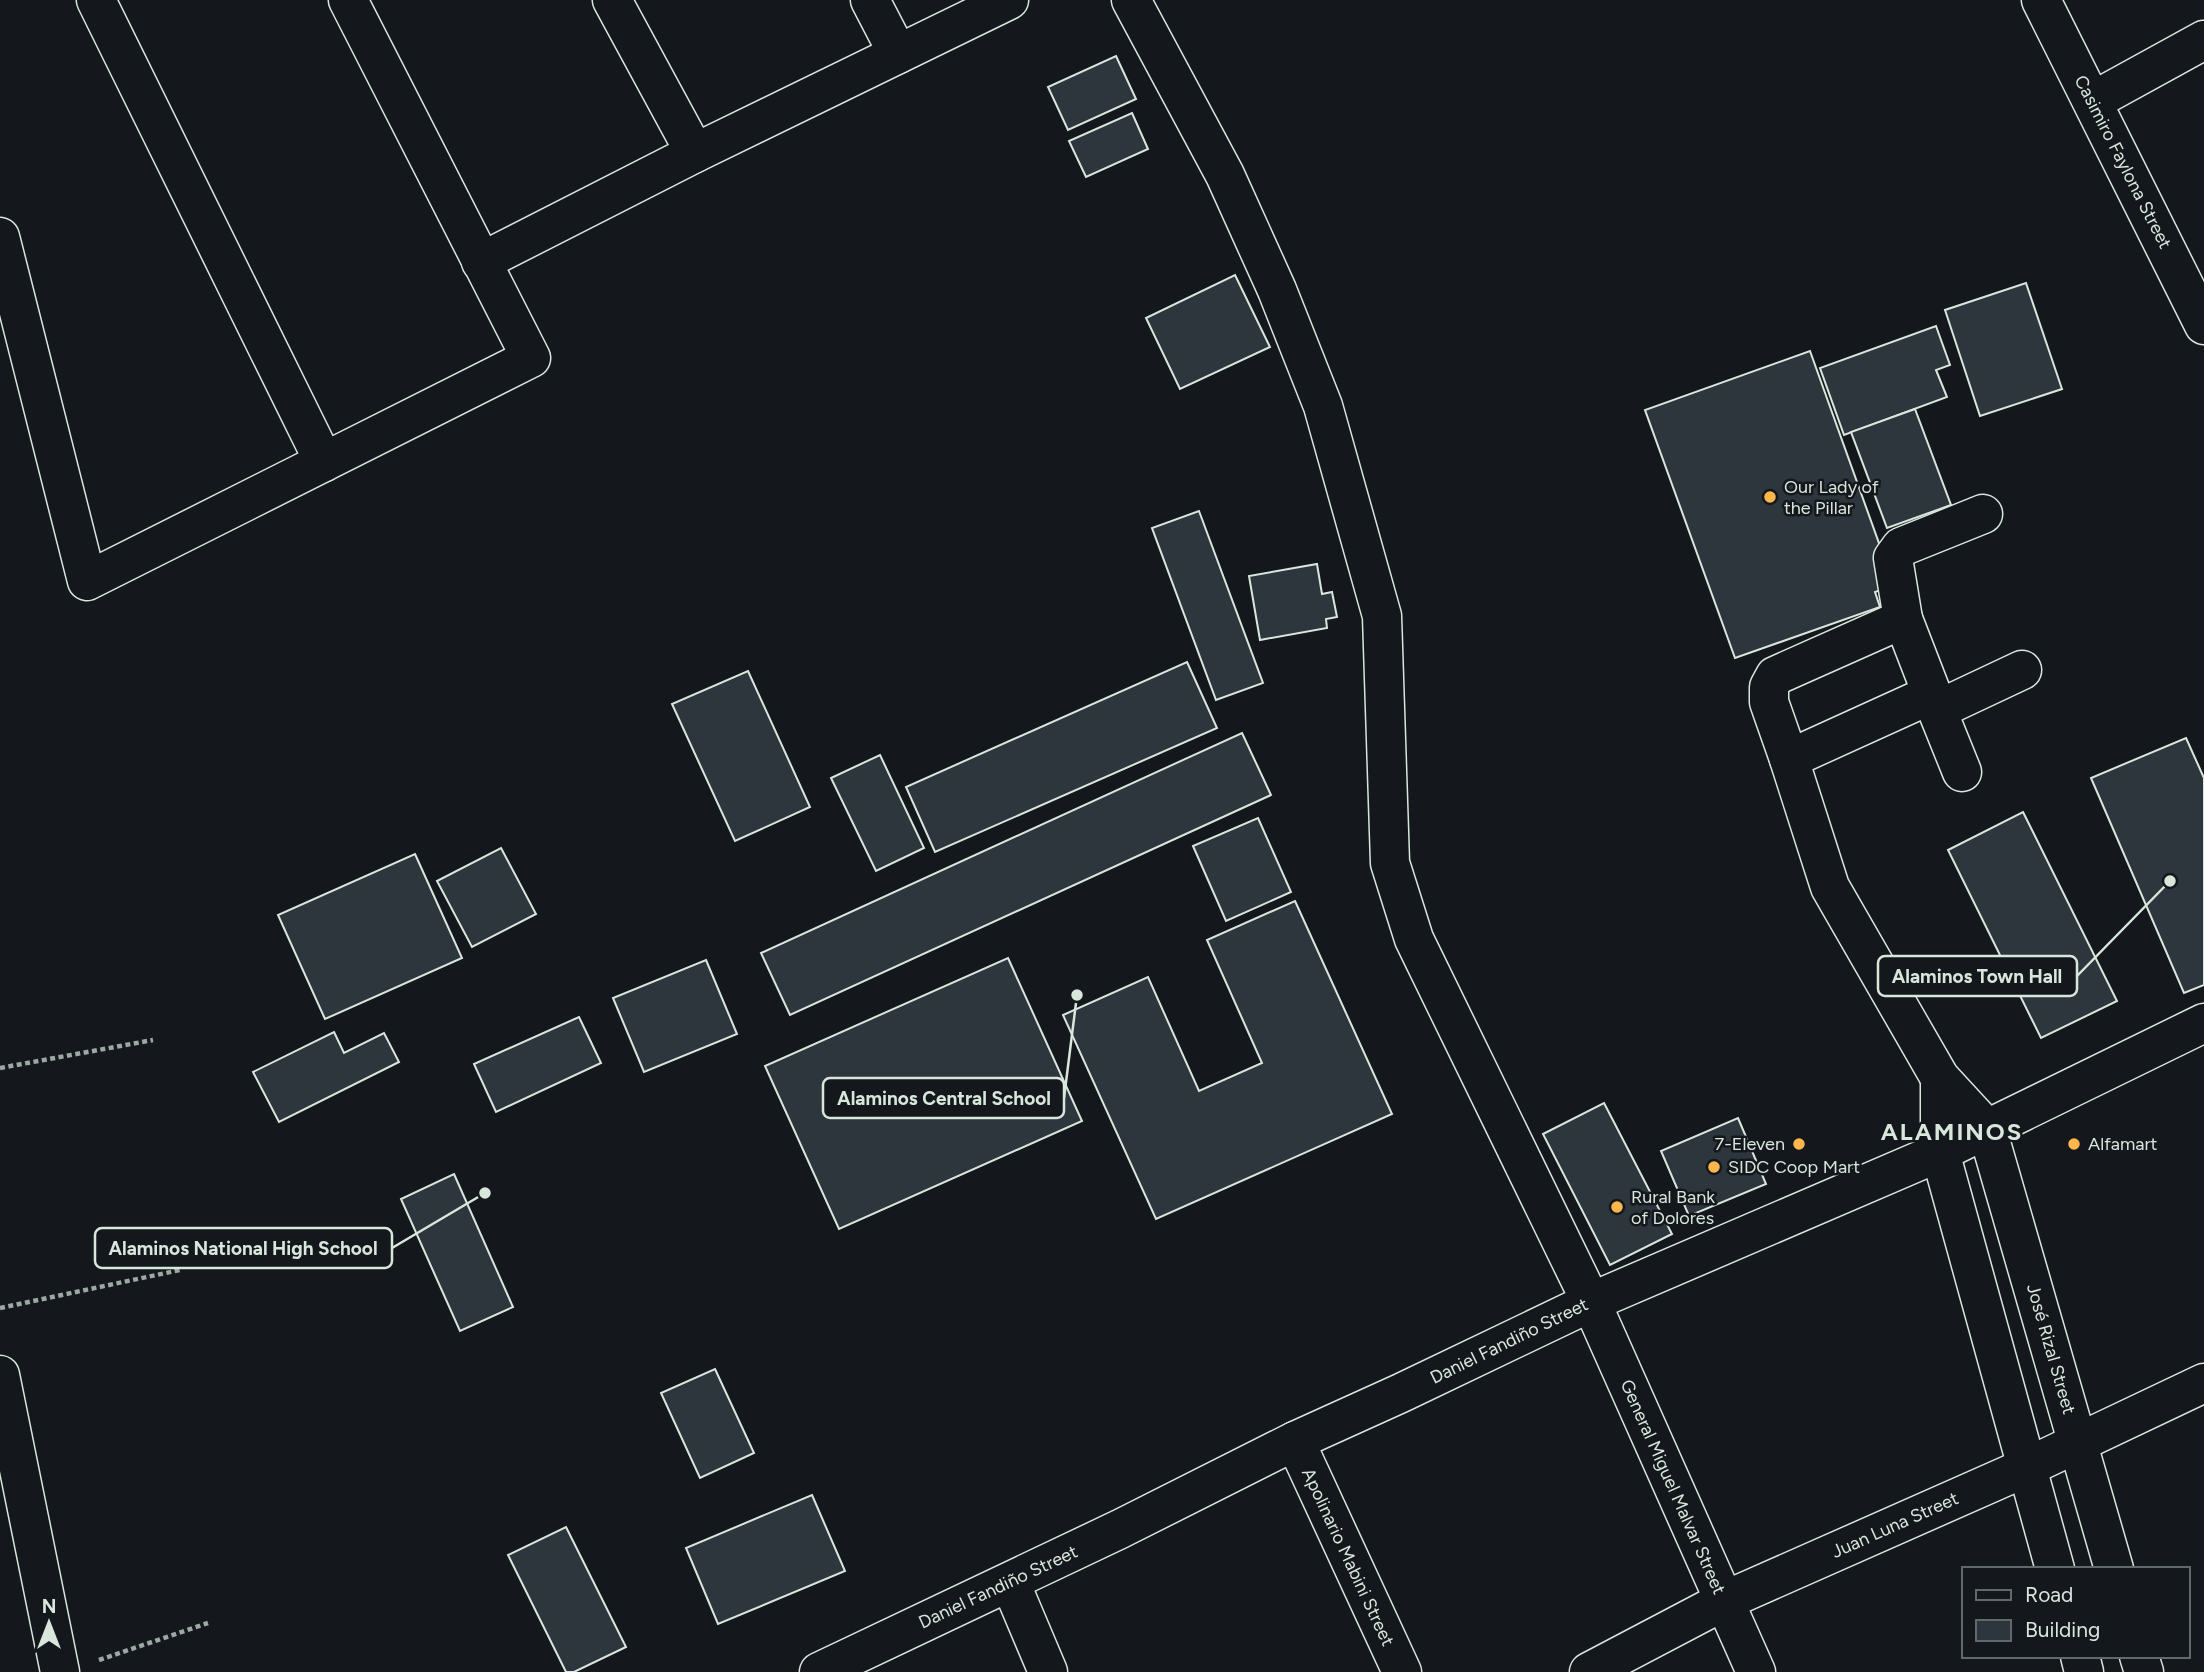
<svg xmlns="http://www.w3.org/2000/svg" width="2204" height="1672" font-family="Figtree,sans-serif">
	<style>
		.building { fill: #2c363c; stroke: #d8e6dc; stroke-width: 2 }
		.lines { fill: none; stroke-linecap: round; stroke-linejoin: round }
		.minor-casing { stroke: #d8e6dc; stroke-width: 41 }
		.path { stroke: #9da8a2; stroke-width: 4.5; stroke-dasharray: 5 3.5; stroke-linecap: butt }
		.minor { stroke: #14181c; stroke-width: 38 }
		.poi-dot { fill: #ffb74d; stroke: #14181c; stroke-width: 2.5 }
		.labels { text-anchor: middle; stroke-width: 5; stroke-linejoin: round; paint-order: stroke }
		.street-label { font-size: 18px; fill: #d8e6dc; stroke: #14181c }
		.poi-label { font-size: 18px; fill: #d8e6dc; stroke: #14181c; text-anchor: start }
		.district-label { font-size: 24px; font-weight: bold; letter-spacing: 2px; fill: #d8e6dc; stroke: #14181c }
		.leader { fill: none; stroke: #d8e6dc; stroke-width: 2.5 }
		.callout-dot { fill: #d8e6dc; stroke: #14181c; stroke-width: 2.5 }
		.callout { fill: #14181c; stroke: #d8e6dc; stroke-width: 2.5 }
		.callout-label { font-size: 19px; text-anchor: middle; font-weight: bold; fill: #d8e6dc }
	</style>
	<rect width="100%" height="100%" fill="#14181c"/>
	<g class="building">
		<path d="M1116 56 1136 99 1068 130 1048 87Z"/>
		<path d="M1132 113 1148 149 1086 177 1069 141Z"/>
		<path d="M1235 275 1270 347 1180 389 1146 318Z"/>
		<path d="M2026 283 2062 389 1980 416 1945 310Z"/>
		<path d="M1936 326 1950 365 1936 370 1947 397 1844 435 1820 368Z"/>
		<path d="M1810 351 1894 585 1875 592 1880 607 1735 658 1645 410Z"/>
		<path d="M1915 409 1951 505 1887 528 1851 432Z"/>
		<path d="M1199 511 1263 683 1216 700 1152 528Z"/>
		<path d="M1317 564 1322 594 1332 592 1337 617 1326 619 1327 628 1260 640 1249 576Z"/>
		<path d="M1187 662 1217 728 935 852 906 787Z"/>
		<path d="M748 671 810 807 735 841 672 704Z"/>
		<path d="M1242 733 1271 795 790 1015 761 953Z"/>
		<path d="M2186 738 2204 778V985L2184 993 2091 778Z"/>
		<path d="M880 755 924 848 876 871 831 778Z"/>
		<path d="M2023 812 2117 1001 2041 1038 1948 850Z"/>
		<path d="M1258 818 1291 892 1226 921 1193 846Z"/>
		<path d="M501 848 536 914 472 947 437 881Z"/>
		<path d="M415 854 462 958 325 1019 278 915Z"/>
		<path d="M1295 901 1392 1114 1156 1219 1063 1015 1148 977 1199 1091 1262 1063 1207 940Z"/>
		<path d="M1008 958 1082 1121 839 1229 765 1066Z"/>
		<path d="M706 960 737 1034 644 1072 613 998Z"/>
		<path d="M579 1017 601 1063 496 1112 474 1064Z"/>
		<path d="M334 1032 344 1053 384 1033 399 1062 279 1122 253 1072Z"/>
		<path d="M1604 1103 1672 1234 1610 1265 1543 1134Z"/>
		<path d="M1738 1118 1766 1184 1689 1216 1661 1151Z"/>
		<path d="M454 1174 513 1307 460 1331 401 1199Z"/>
		<path d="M715 1369 754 1453 700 1478 661 1393Z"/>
		<path d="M812 1495 845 1571 718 1624 686 1548Z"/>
		<path d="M566 1527 626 1647 574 1672H566L508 1555Z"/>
	</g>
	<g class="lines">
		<g class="minor-casing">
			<g id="minor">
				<path d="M96 0 324 462"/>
				<path d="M612 0 695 153"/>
				<path d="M870 0 898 54"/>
				<path d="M1131 0 1225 175 1277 290 1323 406 1382 616 1390 863 1414 939 1591 1302 1756 1672"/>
				<path d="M2041 0 2204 325"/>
				<path d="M2093 101 2204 40"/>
				<path d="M0 237 87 581 531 358 348 0"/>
				<path d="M481 262 695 153 1009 0"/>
				<path d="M1983 514 1901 547 1893 558 1903 619 1775 676 1769 687V702L1789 759 1830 887 1940 1078 1987 1129 2114 1569"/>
				<path d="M1903 619 1932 694"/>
				<path d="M1937 710 1962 772"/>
				<path d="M1789 759 1932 694 1937 710 2022 670"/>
				<path d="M1940 1078V1152L2055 1569"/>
				<path d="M0 1375 60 1672"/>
				<path d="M1295 1441 1402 1672"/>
				<path d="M1010 1582 1048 1672"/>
				<path d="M2080 1656 2084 1672"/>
				<path d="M2139 1656 2144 1672"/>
				<path d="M819 1672 1120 1529 1295 1441 1401 1393 1591 1302 1940 1152 2204 1023"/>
				<path d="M1589 1672 1724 1601 2027 1467 2204 1383"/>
			</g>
		</g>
		<g class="path">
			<path d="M0 1068 153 1040"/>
			<path d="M0 1308 180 1270"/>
			<path d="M99 1660 208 1623"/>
		</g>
		<use href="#minor" class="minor"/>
	</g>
	<g class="poi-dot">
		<circle cx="1770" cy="497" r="7"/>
		<circle cx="1799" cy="1144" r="7"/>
		<circle cx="2074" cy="1144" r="7"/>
		<circle cx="1714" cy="1167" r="7"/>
		<circle cx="1617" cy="1207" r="7"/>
	</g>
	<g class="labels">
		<g class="street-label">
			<text transform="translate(2123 162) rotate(63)" y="6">Casimiro Faylona Street</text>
			<text transform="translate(1509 1341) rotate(-26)" y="6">Daniel Fandiño Street</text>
			<text transform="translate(2051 1349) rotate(74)" y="6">José Rizal Street</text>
			<text transform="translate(1673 1487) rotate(66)" y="6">General Miguel Malvar Street</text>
			<text transform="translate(1895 1525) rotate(-24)" y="6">Juan Luna Street</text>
			<text transform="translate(1348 1557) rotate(65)" y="6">Apolinario Mabini Street</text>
			<text transform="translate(998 1587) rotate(-25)" y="6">Daniel Fandiño Street</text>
		</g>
		<g class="poi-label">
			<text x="1784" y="493">Our Lady of<tspan x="1784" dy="21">the Pillar</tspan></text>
			<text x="1785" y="1150" text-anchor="end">7-Eleven</text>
			<text x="2088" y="1150">Alfamart</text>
			<text x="1728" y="1173">SIDC Coop Mart</text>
			<text x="1631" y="1203">Rural Bank<tspan x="1631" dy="21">of Dolores</tspan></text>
		</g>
		<g class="district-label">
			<text x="1952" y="1140">ALAMINOS</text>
		</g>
	</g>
	<path class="leader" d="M2170 881L2077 976M1077 995L1064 1098M485 1193L392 1248"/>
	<g class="callout-dot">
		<circle cx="2170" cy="881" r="7"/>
		<circle cx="1077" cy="995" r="7"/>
		<circle cx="485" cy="1193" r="7"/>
	</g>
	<g class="callout">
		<rect x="1878" y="956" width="199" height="40" rx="7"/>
		<rect x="823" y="1078" width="241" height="40" rx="7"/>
		<rect x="95" y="1228" width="297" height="40" rx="7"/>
	</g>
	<g class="callout-label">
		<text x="1977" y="983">Alaminos Town Hall</text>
		<text x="944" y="1105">Alaminos Central School</text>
		<text x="243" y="1255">Alaminos National High School</text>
	</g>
	<rect x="1962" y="1567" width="228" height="91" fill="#14181c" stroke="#626a69" stroke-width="2"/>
	<rect x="1976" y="1590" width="35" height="10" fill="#14181c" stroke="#626a69" stroke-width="2"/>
	<text x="2025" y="1602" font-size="21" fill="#d8e6dc">Road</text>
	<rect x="1976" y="1620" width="35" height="21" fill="#2c363c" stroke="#626a69" stroke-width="2"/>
	<text x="2025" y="1637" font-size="21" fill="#d8e6dc">Building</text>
	<g transform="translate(49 1623)" stroke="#14181c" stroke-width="5" paint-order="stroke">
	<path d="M0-5L12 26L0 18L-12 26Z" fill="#d8e6dc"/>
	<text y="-10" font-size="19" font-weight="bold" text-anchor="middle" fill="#d8e6dc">N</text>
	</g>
</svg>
